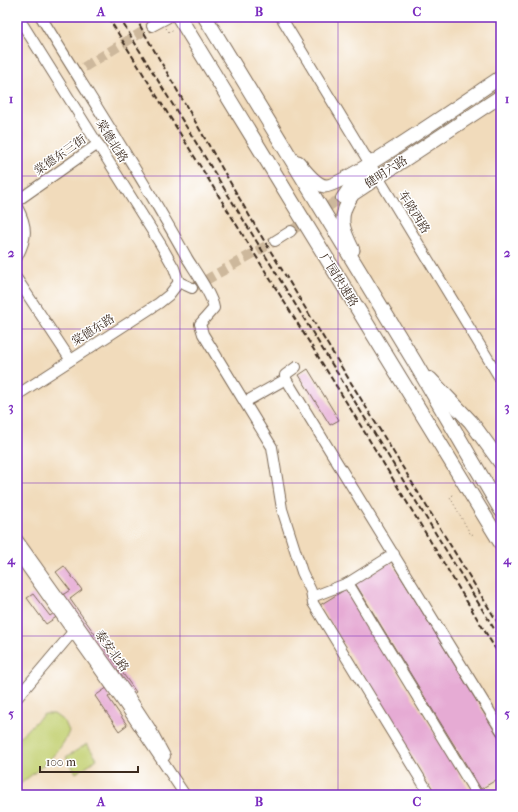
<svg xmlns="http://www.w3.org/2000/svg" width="518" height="812" font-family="'IM FELL French Canon','Noto Serif SC',serif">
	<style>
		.green { fill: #c3d072; stroke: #7f7d48 }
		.building { fill: #e6abd4 }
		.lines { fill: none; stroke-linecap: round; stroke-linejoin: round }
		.minor-tunnel { stroke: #cdb89c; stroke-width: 10; stroke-dasharray: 10 5; stroke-linecap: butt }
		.minor-casing { stroke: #7b6855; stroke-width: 12 }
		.major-casing { stroke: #7b6855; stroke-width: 15 }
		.highway-casing { stroke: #7b6855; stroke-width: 16 }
		.path { stroke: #7b6855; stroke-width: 1; stroke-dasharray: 1 3; stroke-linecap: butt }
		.minor { stroke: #fff; stroke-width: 10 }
		.major { stroke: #fff; stroke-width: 13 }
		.highway { stroke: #fff; stroke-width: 14 }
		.rail { stroke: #3b2a1e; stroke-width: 2; stroke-dasharray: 6 3; stroke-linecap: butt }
		.grid { fill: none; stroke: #7b2cbf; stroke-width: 1; stroke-opacity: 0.55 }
		.labels { text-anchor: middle; stroke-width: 3; stroke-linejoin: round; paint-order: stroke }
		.street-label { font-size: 12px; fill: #3b2a1e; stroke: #fff }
		.neatline { fill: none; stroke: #7b2cbf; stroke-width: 1.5 }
		.grid-label { font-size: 13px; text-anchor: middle; font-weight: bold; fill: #7b2cbf }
	</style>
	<rect width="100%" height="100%" fill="#fff"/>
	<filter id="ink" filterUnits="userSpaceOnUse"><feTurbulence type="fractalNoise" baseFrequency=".025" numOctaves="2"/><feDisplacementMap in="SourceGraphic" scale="8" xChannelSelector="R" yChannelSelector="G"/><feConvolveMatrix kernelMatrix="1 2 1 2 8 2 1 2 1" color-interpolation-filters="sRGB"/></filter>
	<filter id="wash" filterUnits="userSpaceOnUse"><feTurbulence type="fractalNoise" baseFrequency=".012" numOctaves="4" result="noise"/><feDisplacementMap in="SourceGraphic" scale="16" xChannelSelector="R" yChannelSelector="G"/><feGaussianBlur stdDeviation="0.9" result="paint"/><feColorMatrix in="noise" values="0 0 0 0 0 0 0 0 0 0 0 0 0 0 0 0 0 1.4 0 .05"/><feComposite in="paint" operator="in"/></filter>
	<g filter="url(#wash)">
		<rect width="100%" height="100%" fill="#f1dbbb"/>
		<g class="green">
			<path d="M44 714H54L65 722 69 731C61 755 35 771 17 787V739Z"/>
			<path d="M87 744 97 759 76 773 66 757Z"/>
		</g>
		<g id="blocks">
			<g class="building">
				<path d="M308 369 339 420 330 425 299 375Z"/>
				<path d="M391 561 501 741V777L481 789 355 583Z"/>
				<path d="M64 566 82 590 70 599 136 692 122 701 115 692 108 697 127 725 119 731 95 696 111 685 61 614 46 624 27 598 33 594 50 616 58 610 52 602 70 590 56 572Z"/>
				<path d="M346 589 472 795H436L320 605Z"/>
			</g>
		</g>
	</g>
	<g filter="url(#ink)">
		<use href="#blocks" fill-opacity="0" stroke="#7b6855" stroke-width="1"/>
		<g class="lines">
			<g class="minor-tunnel">
				<path d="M71 75 152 26"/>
				<path d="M291 231 341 198"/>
				<path d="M192 288 275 241"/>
			</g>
			<g class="minor-casing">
				<g id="minor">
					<path d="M18 17 161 245 174 268 179 282"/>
					<path d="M41 17C90 97 142 176 187 258 195 271 212 295 214 308L200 324 203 334 272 447 282 509 302 572 311 591 313 603 430 795"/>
					<path d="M281 17 501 380"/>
					<path d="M152 26 167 18"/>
					<path d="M341 198 349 186 373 171"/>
					<path d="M17 201 98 144"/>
					<path d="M17 207C28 227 27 238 17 257"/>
					<path d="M275 241 291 231"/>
					<path d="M17 279 70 359"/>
					<path d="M179 282 192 288"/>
					<path d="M286 379 501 730"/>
					<path d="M17 395 159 303 169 295 179 282"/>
					<path d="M245 402 286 379 285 375 296 367"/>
					<path d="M17 539 127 693 150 728 165 756"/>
					<path d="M17 553 124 704 185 795"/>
					<path d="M348 583 477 795"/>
					<path d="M312 597 348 583 394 554"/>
					<path d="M17 698 77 627"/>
				</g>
			</g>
			<g class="major-casing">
				<g id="major">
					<path d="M298 162C305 170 314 184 325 186 341 188 478 92 501 77"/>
					<path d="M353 250C342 228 337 216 353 194L501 96"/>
				</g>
			</g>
			<g class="highway-casing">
				<g id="highway">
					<path d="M179 17 501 543"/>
					<path d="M205 17 414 361 501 510"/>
					<path d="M430 379 471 422 501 463"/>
				</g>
			</g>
			<g class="path">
				<path d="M166 28 169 32 174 29"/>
				<path d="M453 495 450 497 471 535 475 533"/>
			</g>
			<use href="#minor" class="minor"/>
			<use href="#major" class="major"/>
			<use href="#highway" class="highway"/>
			<g class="rail">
				<path d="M108 17 353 413 501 658"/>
				<path d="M119 17 501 640"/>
				<path d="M135 17 257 229 501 628"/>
			</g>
		</g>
	</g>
	<path class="grid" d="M180 17V795M338 17V795M17 176H501M17 329H501M17 483H501M17 636H501"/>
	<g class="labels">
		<g class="street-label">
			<text transform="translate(112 141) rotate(58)" y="4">棠德北路</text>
			<text transform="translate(60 155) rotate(-35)" y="4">棠德东三街</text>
			<text transform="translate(386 172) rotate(-33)" y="4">健明六路</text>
			<text transform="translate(414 212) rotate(58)" y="4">车陂西路</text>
			<text transform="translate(339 280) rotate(58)" y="4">广园快速路</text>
			<text transform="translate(93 330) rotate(-32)" y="4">棠德东路</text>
			<text transform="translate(112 651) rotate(54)" y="4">泰安北路</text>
		</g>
	</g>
	<rect width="518" height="812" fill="none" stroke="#fff" stroke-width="44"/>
	<path d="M40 766v6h98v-6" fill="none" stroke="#3b2a1e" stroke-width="2"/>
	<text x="46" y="766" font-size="12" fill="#3b2a1e" stroke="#ffffff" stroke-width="3" paint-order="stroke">100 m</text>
	<rect x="22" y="22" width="474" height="768" class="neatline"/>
	<g class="grid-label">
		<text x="101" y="16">A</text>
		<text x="259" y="16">B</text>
		<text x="417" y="16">C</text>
		<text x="11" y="103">1</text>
		<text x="507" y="103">1</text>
		<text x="11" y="257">2</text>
		<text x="507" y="257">2</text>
		<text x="11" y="411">3</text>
		<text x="507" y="411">3</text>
		<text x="11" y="564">4</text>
		<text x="507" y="564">4</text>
		<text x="11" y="718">5</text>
		<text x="507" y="718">5</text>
		<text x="101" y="806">A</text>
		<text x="259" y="806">B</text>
		<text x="417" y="806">C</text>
	</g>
</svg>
